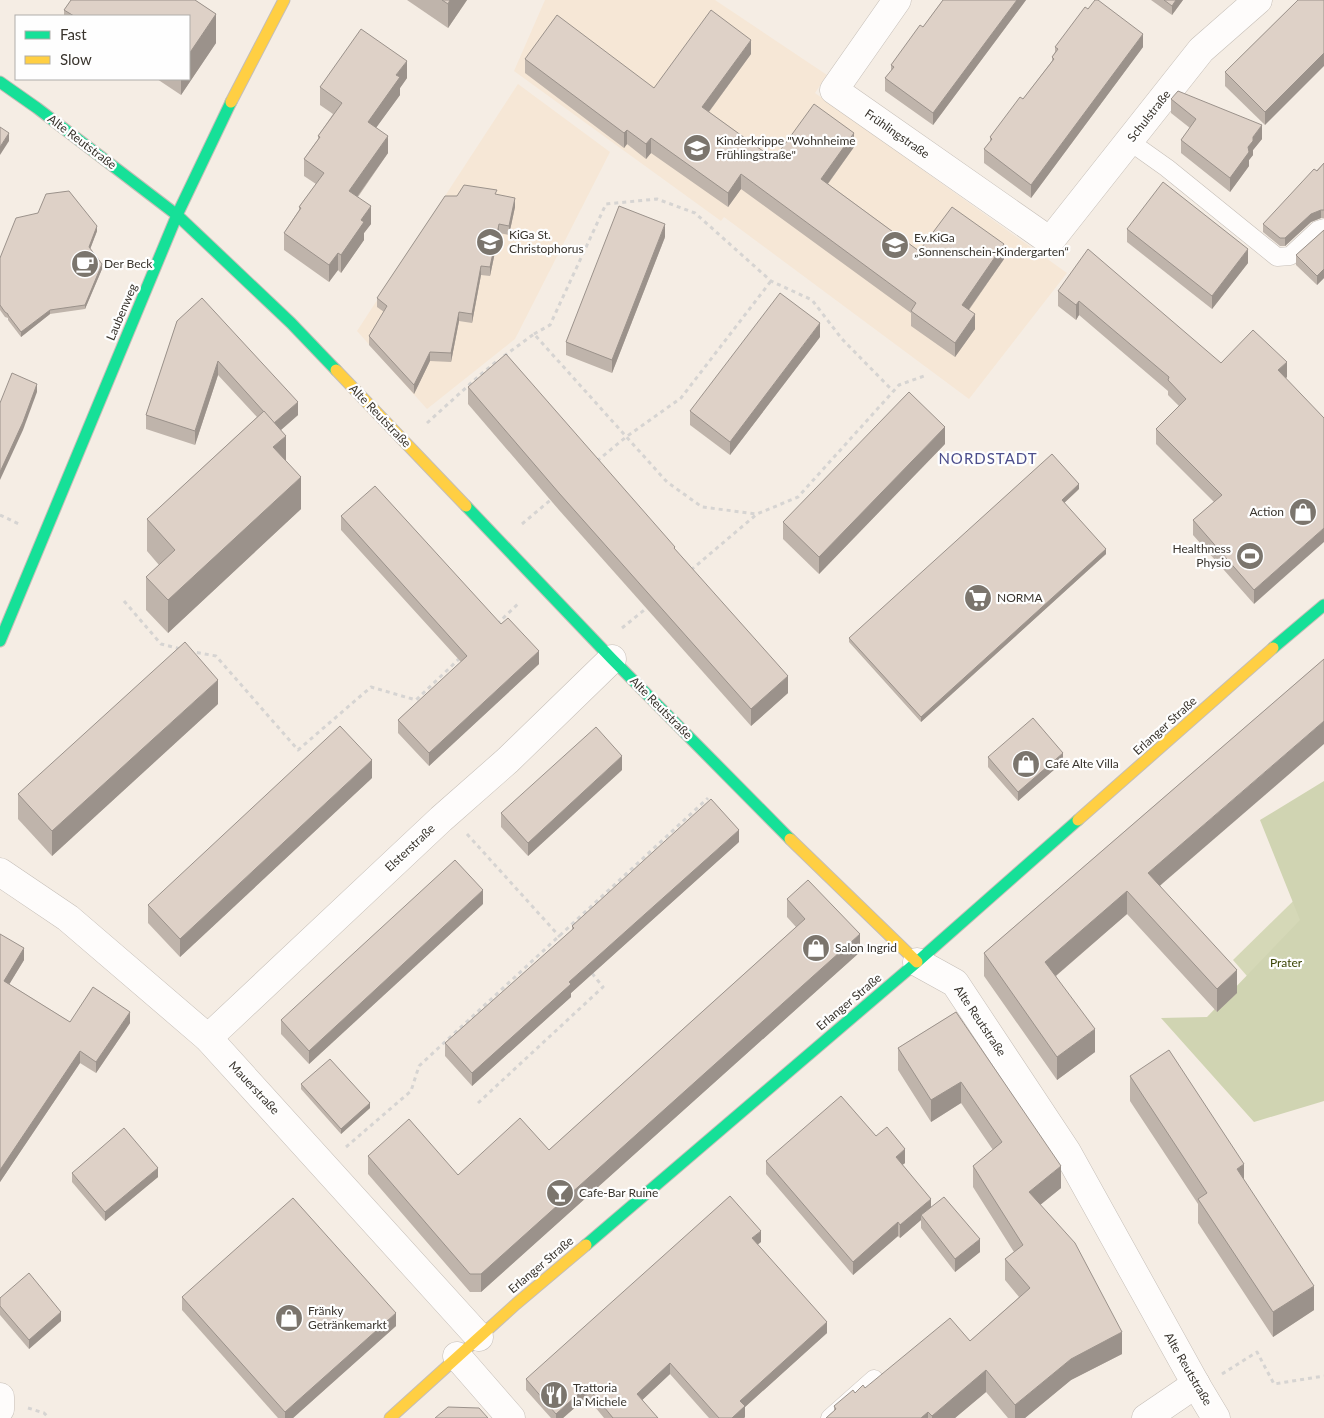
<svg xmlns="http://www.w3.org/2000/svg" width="1324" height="1418" font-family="Lato,sans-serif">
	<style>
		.built { fill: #f6e7d6 }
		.green { fill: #d5d8b7 }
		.forest { fill: #d0d4b2 }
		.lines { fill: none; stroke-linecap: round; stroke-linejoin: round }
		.lane-casing { stroke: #c5beb7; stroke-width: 19 }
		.street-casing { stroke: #c5beb7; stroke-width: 29 }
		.fast-casing { stroke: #c5beb7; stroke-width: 13 }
		.slow-casing { stroke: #c5beb7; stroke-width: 13 }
		.path { stroke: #d6d4d2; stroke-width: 3; stroke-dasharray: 4 4; stroke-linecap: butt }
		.lane { stroke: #fefcfb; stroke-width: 18 }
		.street { stroke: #fefcfb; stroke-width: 28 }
		.fast { stroke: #16e098; stroke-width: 11 }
		.slow { stroke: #ffcf43; stroke-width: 11 }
		.wall { fill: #bfb4ab }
		.shaded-wall { fill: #9b928b }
		.building { fill: #ded1c7; stroke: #9b928b }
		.labels { text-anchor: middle; stroke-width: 4.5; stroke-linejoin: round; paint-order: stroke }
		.street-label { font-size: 12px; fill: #39342d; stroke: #fefefe }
		.poi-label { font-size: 12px; fill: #39342d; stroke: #fefefe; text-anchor: start }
		.park-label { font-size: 12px; fill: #3a4405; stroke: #fefefe }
		.quarter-label { font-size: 15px; letter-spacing: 1px; fill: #4c4e8c; stroke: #fefefe }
	</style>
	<rect width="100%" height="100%" fill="#f5ede4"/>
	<g class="built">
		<path d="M545 0H715L827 75 815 93 1067 273 969 399 724 217 721 221 514 71Z"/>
		<path d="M518 84 610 152 515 339 427 409 357 331Z"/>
	</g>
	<path class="green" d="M1324 871V1064L1233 960Z"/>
	<path class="forest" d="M1324 781V1101L1254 1122 1161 1018 1207 1017 1300 920 1260 820Z"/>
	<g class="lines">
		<g class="lane-casing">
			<g id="lane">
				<path d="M1129 141 1167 168 1277 257 1290 256 1318 230 1324 228"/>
				<path d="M830 1418 874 1379"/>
			</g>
		</g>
		<g class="street-casing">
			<g id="street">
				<path d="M897 0 834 90 1050 241 1201 50 1258 0"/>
				<path d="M0 872 68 918 208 1038 479 1337"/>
				<path d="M917 962 955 983 1067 1152 1198 1388 1216 1418"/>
				<path d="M208 1038 441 819 508 760 612 659"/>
				<path d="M457 1356 511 1418"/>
				<path d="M0 1397V1409"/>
				<path d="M1146 1418 1196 1384"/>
			</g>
		</g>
		<g class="fast-casing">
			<g id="fast">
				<path d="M0 82 37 108 177 215 291 323 336 370"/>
				<path d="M466 506 612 659 790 839"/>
				<path d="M0 641 177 215 231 102"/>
				<path d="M1273 648 1324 605"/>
				<path d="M586 1245 917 962 1078 820"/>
			</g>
		</g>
		<g class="slow-casing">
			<g id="slow">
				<path d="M231 102 284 0"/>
				<path d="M336 370 466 506"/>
				<path d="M1078 820 1273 648"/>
				<path d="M790 839 917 962"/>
				<path d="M390 1418 516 1304 586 1245"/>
			</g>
		</g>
		<g class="path">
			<path d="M534 334 550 325 606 204 657 199 695 213 771 281 812 300 842 339 893 391"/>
			<path d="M504 356 534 334 667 482 702 507 757 514"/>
			<path d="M427 423 480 375 497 361"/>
			<path d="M597 461 626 437 681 398 771 281"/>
			<path d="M0 515 19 524"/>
			<path d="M522 524 554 497"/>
			<path d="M691 570 757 514 798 497 899 385 924 376"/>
			<path d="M124 601 161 644 181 649"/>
			<path d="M497 624 520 602"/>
			<path d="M622 628 648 607"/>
			<path d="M189 651 216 656 298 750 371 687 416 700 461 657"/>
			<path d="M467 834 560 937"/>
			<path d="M478 1103 603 987 591 972"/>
			<path d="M346 1147 411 1091 419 1066 708 798"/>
			<path d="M1222 1374 1257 1352 1274 1384 1324 1376"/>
			<path d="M28 1408 44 1413 49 1418"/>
		</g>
		<use href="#lane" class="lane"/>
		<use href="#street" class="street"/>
		<use href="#fast" class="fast"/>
		<use href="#slow" class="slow"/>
	</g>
	<g class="wall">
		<path d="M71 0H195L216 14V43L181 95 157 79H189V16H64V10Z"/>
		<path d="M407 0H467L448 28Z"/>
		<path d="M943 0H1026L933 125 885 91V78L891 71V65L923 27Z"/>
		<path d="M1151 0H1183L1172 15Z"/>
		<path d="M1298 0 1265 125 1225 86V72Z"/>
		<path d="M1055 47H1143L1031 198 984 163V149L990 142V137L1023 99 1052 61V57L1055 52Z"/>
		<path d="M751 54 709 112 774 159 854 147 828 184 919 251 1004 259 969 310 975 329 955 357 911 326V313L741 189 728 207 651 153 646 159 627 144 624 148 525 73V59L654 88Z"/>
		<path d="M407 78 400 88V95L376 127 388 153 358 197 371 224 364 233V240L341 273 338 270 329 282 284 250V233L299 210V207L316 184 304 176V159L318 139V136L333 114 320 105V87Z"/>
		<path d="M1171 99 1262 139 1253 150V155L1249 160V166L1230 192 1181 153V140L1190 128 1171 113Z"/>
		<path d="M1324 163V218H1321L1311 222 1285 246H1280L1263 232V224Z"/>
		<path d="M497 195 515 207 509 235 499 233 490 276 481 275 472 323 459 321 451 362 430 361 414 394 369 345V336L384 312 377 307V298Z"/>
		<path d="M38 213 97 231 90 249 102 269 85 309 50 314 21 337 8 320V318L5 317 0 310V258Z"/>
		<path d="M1127 229 1248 263 1212 309 1127 242Z"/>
		<path d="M1324 230V278L1317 285 1296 265V255Z"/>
		<path d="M665 237 612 373 566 355V342Z"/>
		<path d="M1058 291 1221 363 1287 377 1286 378 1254 604 1193 535V520L1214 502 1156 444V429L1179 406 1168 395V391L1079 315 1076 320 1058 306Z"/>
		<path d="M177 321 298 415 281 430 286 461 301 509 168 633 146 610V577L159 565 147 551V519L257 417 218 375 195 445 146 429V415Z"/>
		<path d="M820 337 730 455 690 425V411Z"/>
		<path d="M468 387 675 550 788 693 751 726 559 510 468 404Z"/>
		<path d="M945 444 819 574 783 539V522Z"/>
		<path d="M1079 489 1064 503 1106 554 921 722 849 642V638Z"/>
		<path d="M341 516 501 624 539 664 429 766 398 733V720L461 662 341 530Z"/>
		<path d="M1324 659 1160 886 1237 993 1217 1012 1127 914 1056 976 1095 1052 1057 1080 984 976V953Z"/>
		<path d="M218 704 52 856 18 819V794Z"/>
		<path d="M988 757 1063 762 1018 801 988 767Z"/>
		<path d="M622 770 528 856 501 827V813Z"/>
		<path d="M372 778 180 957 148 923V905Z"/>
		<path d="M739 842 571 993V997L472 1086 445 1056V1043L572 930V926Z"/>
		<path d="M787 899 860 952 481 1292H470L368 1174V1156L458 1175 549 1150 796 927 787 917Z"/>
		<path d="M483 904 309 1064 281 1034V1020Z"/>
		<path d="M0 934 24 960 9 984 70 1022 130 1023 96 1073 80 1063 0 1182Z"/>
		<path d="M956 1012 1061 1188 1040 1205 1122 1354 1071 1380 1025 1418H1008L986 1392 955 1418H826L834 1411V1406L855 1393 970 1341 1019 1297 1005 1280V1259L1014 1252 973 1187V1166L993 1150 961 1103 931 1122 898 1070V1048Z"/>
		<path d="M1130 1076 1244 1180 1314 1310 1273 1337 1198 1223V1204L1130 1101Z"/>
		<path d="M301 1084 370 1108 341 1134 301 1089Z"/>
		<path d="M876 1136 905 1163 902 1165 931 1207 980 1252 955 1272 921 1228V1220L900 1238 898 1236 853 1275 766 1174V1161Z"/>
		<path d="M72 1173 158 1177 105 1221 72 1182Z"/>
		<path d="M761 1242 757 1245 827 1333 745 1407V1417L744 1418H709L670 1374 642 1400 658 1418H604L587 1397 563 1418H551L526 1390V1379Z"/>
		<path d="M182 1297 396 1326 293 1418H278L182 1310Z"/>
		<path d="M0 1298 61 1321 29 1349 0 1315Z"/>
	</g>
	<g class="shaded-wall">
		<path d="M450 0H467L448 28V4Z"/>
		<path d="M1017 0H1026L933 125V113Z"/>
		<path d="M1176 0H1183L1172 15V6Z"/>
		<path d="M216 14V43L181 95V79H189V54Z"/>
		<path d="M1143 34V47L1031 198V185Z"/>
		<path d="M751 40V54L702 121V107Z"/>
		<path d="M1324 53V66L1265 125V112Z"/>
		<path d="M407 61V78L400 88V95L368 139V122L396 75Z"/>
		<path d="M1262 125V139L1253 150V155L1249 160V166L1230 192V178L1248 147 1253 137Z"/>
		<path d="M627 130V144L624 148V133Z"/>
		<path d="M9 133V141L0 155V147Z"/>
		<path d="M854 133V147L821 193V179Z"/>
		<path d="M388 136V153L349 208V191Z"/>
		<path d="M651 138V153L646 159V144Z"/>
		<path d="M741 174V189L728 207V193Z"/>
		<path d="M515 198V207L509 235V226Z"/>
		<path d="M371 206V224L364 233V240L341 273V255L361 220Z"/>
		<path d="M1321 210V218L1311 222 1285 246V238L1311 214Z"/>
		<path d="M499 224V233L490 276V267Z"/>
		<path d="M665 224V237L612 373V360Z"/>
		<path d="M97 226V231L89 252V247Z"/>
		<path d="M1004 244V259L962 319V305Z"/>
		<path d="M1248 249V263L1212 309V296Z"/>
		<path d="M338 253V270L329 282V265Z"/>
		<path d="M102 264V269L85 309V305Z"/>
		<path d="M481 266V275L472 323V314Z"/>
		<path d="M1324 269V278L1317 285V276Z"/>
		<path d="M1079 301V315L1076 320V305Z"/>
		<path d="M50 310V314L21 337V332Z"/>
		<path d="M459 312V321L451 362V353Z"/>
		<path d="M975 314V329L955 357V343Z"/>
		<path d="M820 323V337L730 455V442Z"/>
		<path d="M430 352V361L414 394V385Z"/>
		<path d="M218 361V375L195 445V431Z"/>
		<path d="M1287 362V377L1278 385V370Z"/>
		<path d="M37 384V392L23 430 0 480V472Z"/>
		<path d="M298 402V415L274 436V423Z"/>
		<path d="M945 427V444L819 574V557Z"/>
		<path d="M286 436V468L273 447Z"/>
		<path d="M301 477V509L168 633V600Z"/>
		<path d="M1079 484V489L1062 505V500Z"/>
		<path d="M1324 528V542L1254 604V590Z"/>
		<path d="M1106 549V554L921 722V717Z"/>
		<path d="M539 651V664L429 766V753Z"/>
		<path d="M788 676V693L751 726V709Z"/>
		<path d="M218 680V704L52 856V831Z"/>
		<path d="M1324 721V744L1148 896V873Z"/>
		<path d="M1063 753V762L1018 801V792Z"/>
		<path d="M622 756V770L528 856V843Z"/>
		<path d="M372 760V778L180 957V939Z"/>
		<path d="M739 830V842L571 993V997L472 1086V1073L569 982Z"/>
		<path d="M483 890V904L309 1064V1051Z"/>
		<path d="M1127 891V914L1045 985V962Z"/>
		<path d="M860 934V952L481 1292V1274Z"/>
		<path d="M24 948V960L4 993V981Z"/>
		<path d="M1237 970V993L1217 1012V989Z"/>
		<path d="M130 1012V1023L96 1073V1062Z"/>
		<path d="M1095 1029V1052L1057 1080V1057Z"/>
		<path d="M80 1051V1063L0 1182V1170Z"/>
		<path d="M961 1082V1103L931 1122V1100Z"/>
		<path d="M370 1103V1108L341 1134V1129Z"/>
		<path d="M905 1149V1163L896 1170V1157Z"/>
		<path d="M1244 1164V1188L1237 1169Z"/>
		<path d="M1061 1166V1188L1029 1214V1192Z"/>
		<path d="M158 1168V1177L105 1221V1212Z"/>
		<path d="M931 1199V1213L921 1215V1220L900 1238V1225Z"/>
		<path d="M898 1222V1236L853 1275V1262Z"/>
		<path d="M761 1231V1242L752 1249V1238Z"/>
		<path d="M980 1239V1252L955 1272V1259Z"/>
		<path d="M1314 1286V1310L1273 1337V1312Z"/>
		<path d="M61 1312V1321L29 1349V1340Z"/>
		<path d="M396 1313V1326L293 1418H285V1412Z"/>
		<path d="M827 1322V1333L745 1407V1417L744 1418H732L740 1401Z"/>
		<path d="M1122 1332V1354L1071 1380 1025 1418H1015V1405L1071 1359Z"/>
		<path d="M670 1363V1374L637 1405V1394Z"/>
		<path d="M986 1370V1392L955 1418H932V1416Z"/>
		<path d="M587 1386V1397L563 1418H556V1414Z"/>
		<path d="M928 1412V1418H921Z"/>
	</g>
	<g class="building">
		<path d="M71 0H195L216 14 189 54V16H74L64 10Z"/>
		<path d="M442 0H450L448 4Z"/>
		<path d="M943 0H1017L933 113 885 78 894 67 891 65 920 25 923 27Z"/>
		<path d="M1095 0H1098L1143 34 1031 185 984 149 992 139 990 137 1020 97 1023 99 1054 59 1052 57 1058 49 1055 47 1085 7 1088 9Z"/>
		<path d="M1164 0H1176L1172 6Z"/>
		<path d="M1298 0H1324V53L1265 112 1225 72Z"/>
		<path d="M711 10 751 40 702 107 774 159 814 104 854 133 821 179 919 251 952 207 1004 244 962 305 975 314 955 343 911 311 916 303 741 174 728 193 651 138 646 144 627 130 624 133 525 59 557 15 654 88Z"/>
		<path d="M361 29 407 61 396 75 400 77 368 122 388 136 349 191 371 206 361 220 364 222 341 255 338 253 329 265 284 233 301 208 299 207 324 173 304 159 320 137 318 136 342 103 320 87Z"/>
		<path d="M1178 91 1262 125 1253 137V141L1248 147 1249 152 1230 178 1181 140 1196 119 1171 99Z"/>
		<path d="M0 127 9 133 0 147Z"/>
		<path d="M1324 163V210H1321L1311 214 1285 238H1280L1263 224 1314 169 1317 171Z"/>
		<path d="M1163 182 1248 249 1212 296 1127 229Z"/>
		<path d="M464 185 497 190 495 194 515 198 509 226 499 224 490 267 481 266 472 314 459 312 451 353 430 352 414 385 369 336 387 306 377 298 445 196H457Z"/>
		<path d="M69 191 97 226 89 247 102 264 85 305 50 310 21 332 8 315V314L5 312 0 305V258L16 218 38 213 46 194Z"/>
		<path d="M619 206 665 224 612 360 566 342Z"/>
		<path d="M1324 230V269L1317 276 1296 255Z"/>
		<path d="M1088 249 1221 363 1253 330 1287 362 1278 370 1324 418V528L1254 590 1193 520 1222 495 1156 429 1186 399 1168 380 1169 377 1079 301 1076 305 1058 291Z"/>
		<path d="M780 293 820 323 730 442 690 411Z"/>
		<path d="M202 298 298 402 274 423 218 361 195 431 146 415 177 321Z"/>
		<path d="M506 354 675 547 674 548 788 676 751 709 559 493 468 387Z"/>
		<path d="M12 373 37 384 23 422 0 472V403Z"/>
		<path d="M909 392 945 427 819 557 783 522Z"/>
		<path d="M264 411 286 436 273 447 301 477 168 600 146 577 175 550 147 519Z"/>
		<path d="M1052 454 1079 484 1062 500 1106 549 921 717 849 638Z"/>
		<path d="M375 486 501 624 508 618 539 651 429 753 398 720 467 656 341 516Z"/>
		<path d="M185 642 218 680 52 831 18 794Z"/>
		<path d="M1324 659V721L1148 873 1237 970 1217 989 1127 891 1045 962 1095 1029 1057 1057 984 953Z"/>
		<path d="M1033 718 1063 753 1018 792 988 757Z"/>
		<path d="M340 726 372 760 180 939 148 905Z"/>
		<path d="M596 727 622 756 528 843 501 813Z"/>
		<path d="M711 799 739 830 569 982 571 984 472 1073 445 1043 574 928 572 926Z"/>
		<path d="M455 860 483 890 309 1051 281 1020Z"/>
		<path d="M808 880 860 934 481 1274H470L368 1156 409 1119 458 1175 520 1118 549 1150 805 919 787 899Z"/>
		<path d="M0 934 24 948 4 981 70 1022 93 987 130 1012 96 1062 80 1051 0 1170Z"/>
		<path d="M956 1012 1061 1166 1029 1192 1075 1243 1122 1332 1071 1359 1015 1405 986 1370 932 1416 928 1412 921 1418H826L836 1409 834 1406 853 1390 855 1393 863 1385 865 1388 950 1318 970 1341 1030 1288 1005 1259 1023 1245 973 1166 1002 1142 961 1082 931 1100 898 1048Z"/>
		<path d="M1169 1050 1244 1164 1237 1169 1314 1286 1273 1312 1198 1199 1207 1193 1130 1076Z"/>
		<path d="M330 1059 370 1103 341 1129 301 1084Z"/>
		<path d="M841 1096 876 1136 887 1127 905 1149 896 1157 931 1199 900 1225 898 1222 853 1262 766 1161Z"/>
		<path d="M124 1128 158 1168 105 1212 72 1173Z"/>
		<path d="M730 1196 761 1231 752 1238 827 1322 740 1401 745 1406 732 1418H719L670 1363 637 1394 658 1418H613L587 1386 556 1414 526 1379Z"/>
		<path d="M944 1197 980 1239 955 1259 921 1215Z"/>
		<path d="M293 1198 396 1313 285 1412 182 1297Z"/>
		<path d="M29 1273 61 1312 29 1340 0 1306V1298Z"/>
		<path d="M448 1407 479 1408 488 1418H435Z"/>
	</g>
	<defs>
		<g id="school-disc" transform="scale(1.4375)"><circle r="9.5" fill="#7b756d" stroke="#fefefe"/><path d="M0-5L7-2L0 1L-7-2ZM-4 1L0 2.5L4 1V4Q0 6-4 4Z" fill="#fff"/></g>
		<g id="cafe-disc" transform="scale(1.4375)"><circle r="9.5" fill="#7b756d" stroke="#fefefe"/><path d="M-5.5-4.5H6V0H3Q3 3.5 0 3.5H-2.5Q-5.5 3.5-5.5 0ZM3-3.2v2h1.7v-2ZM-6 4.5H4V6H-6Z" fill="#fff"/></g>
		<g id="shop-disc" transform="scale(1.4375)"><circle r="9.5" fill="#7b756d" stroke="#fefefe"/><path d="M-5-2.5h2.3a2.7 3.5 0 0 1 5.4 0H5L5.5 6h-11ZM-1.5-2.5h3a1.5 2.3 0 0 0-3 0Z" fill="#fff"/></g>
		<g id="stadium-disc" transform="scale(1.4375)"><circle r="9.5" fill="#7b756d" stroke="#fefefe"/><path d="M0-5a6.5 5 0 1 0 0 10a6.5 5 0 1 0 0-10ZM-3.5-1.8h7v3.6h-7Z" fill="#fff"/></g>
		<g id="supermarket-disc" transform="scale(1.4375)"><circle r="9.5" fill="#7b756d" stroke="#fefefe"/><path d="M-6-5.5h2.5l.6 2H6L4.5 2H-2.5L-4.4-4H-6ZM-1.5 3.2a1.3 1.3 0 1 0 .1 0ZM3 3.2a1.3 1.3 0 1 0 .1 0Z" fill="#fff"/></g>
		<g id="bar-disc" transform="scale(1.4375)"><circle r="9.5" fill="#7b756d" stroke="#fefefe"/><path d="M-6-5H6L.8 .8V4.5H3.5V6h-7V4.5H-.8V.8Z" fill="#fff"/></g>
		<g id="restaurant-disc" transform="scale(1.4375)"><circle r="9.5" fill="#7b756d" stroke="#fefefe"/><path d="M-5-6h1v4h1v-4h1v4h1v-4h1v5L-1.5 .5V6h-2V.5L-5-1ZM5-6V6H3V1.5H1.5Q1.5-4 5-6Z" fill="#fff"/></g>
	</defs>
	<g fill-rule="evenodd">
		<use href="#school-disc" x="697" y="148"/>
		<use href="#school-disc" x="490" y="242"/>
		<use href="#school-disc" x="895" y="245"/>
		<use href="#cafe-disc" x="85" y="264"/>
		<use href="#shop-disc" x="1303" y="512"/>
		<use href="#stadium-disc" x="1250" y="556"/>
		<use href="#supermarket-disc" x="978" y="598"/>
		<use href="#shop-disc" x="1026" y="764"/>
		<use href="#shop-disc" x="816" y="948"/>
		<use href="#bar-disc" x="560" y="1193"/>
		<use href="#shop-disc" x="289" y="1318"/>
		<use href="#restaurant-disc" x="554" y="1395"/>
	</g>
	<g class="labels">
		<g class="street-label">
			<text transform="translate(1149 116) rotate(-52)" y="4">Schulstraße</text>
			<text transform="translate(897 134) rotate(35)" y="4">Frühlingstraße</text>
			<text transform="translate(82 142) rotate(37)" y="4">Alte Reutstraße</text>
			<text transform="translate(122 312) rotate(-67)" y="4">Laubenweg</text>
			<text transform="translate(380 416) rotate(46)" y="4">Alte Reutstraße</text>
			<text transform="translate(661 708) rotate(45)" y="4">Alte Reutstraße</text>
			<text transform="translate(1165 726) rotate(-42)" y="4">Erlanger Straße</text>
			<text transform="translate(410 848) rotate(-43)" y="4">Elsterstraße</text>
			<text transform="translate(849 1002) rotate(-40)" y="4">Erlanger Straße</text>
			<text transform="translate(980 1021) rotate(56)" y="4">Alte Reutstraße</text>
			<text transform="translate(254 1088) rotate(47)" y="4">Mauerstraße</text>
			<text transform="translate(541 1265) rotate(-40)" y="4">Erlanger Straße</text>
			<text transform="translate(1188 1369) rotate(60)" y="4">Alte Reutstraße</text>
		</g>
		<g class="poi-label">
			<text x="716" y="145">Kinderkrippe "Wohnheime<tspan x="716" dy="14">Frühlingstraße"</tspan></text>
			<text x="509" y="239">KiGa St.<tspan x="509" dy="14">Christophorus</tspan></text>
			<text x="914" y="242">Ev.KiGa<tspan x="914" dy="14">„Sonnenschein-Kindergarten“</tspan></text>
			<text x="104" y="268">Der Beck</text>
			<text x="1284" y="516" text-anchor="end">Action</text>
			<text x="1231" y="553" text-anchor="end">Healthness<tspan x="1231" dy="14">Physio</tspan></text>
			<text x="997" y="602">NORMA</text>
			<text x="1045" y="768">Café Alte Villa</text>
			<text x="835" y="952">Salon Ingrid</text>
			<text x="579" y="1197">Cafe-Bar Ruine</text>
			<text x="308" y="1315">Fränky<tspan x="308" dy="14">Getränkemarkt</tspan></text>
			<text x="573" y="1392">Trattoria<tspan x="573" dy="14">la Michele</tspan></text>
		</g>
		<g class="park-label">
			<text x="1286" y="967">Prater</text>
		</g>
		<g class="quarter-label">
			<text x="988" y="464">NORDSTADT</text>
		</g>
	</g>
	<rect x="15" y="15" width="175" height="65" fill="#fefefe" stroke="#afadaa"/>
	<rect x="25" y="31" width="25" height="8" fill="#16e098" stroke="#afadaa"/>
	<text x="60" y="40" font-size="15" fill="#39342d">Fast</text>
	<rect x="25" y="56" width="25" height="8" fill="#ffcf43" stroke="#afadaa"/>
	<text x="60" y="65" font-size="15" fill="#39342d">Slow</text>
</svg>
